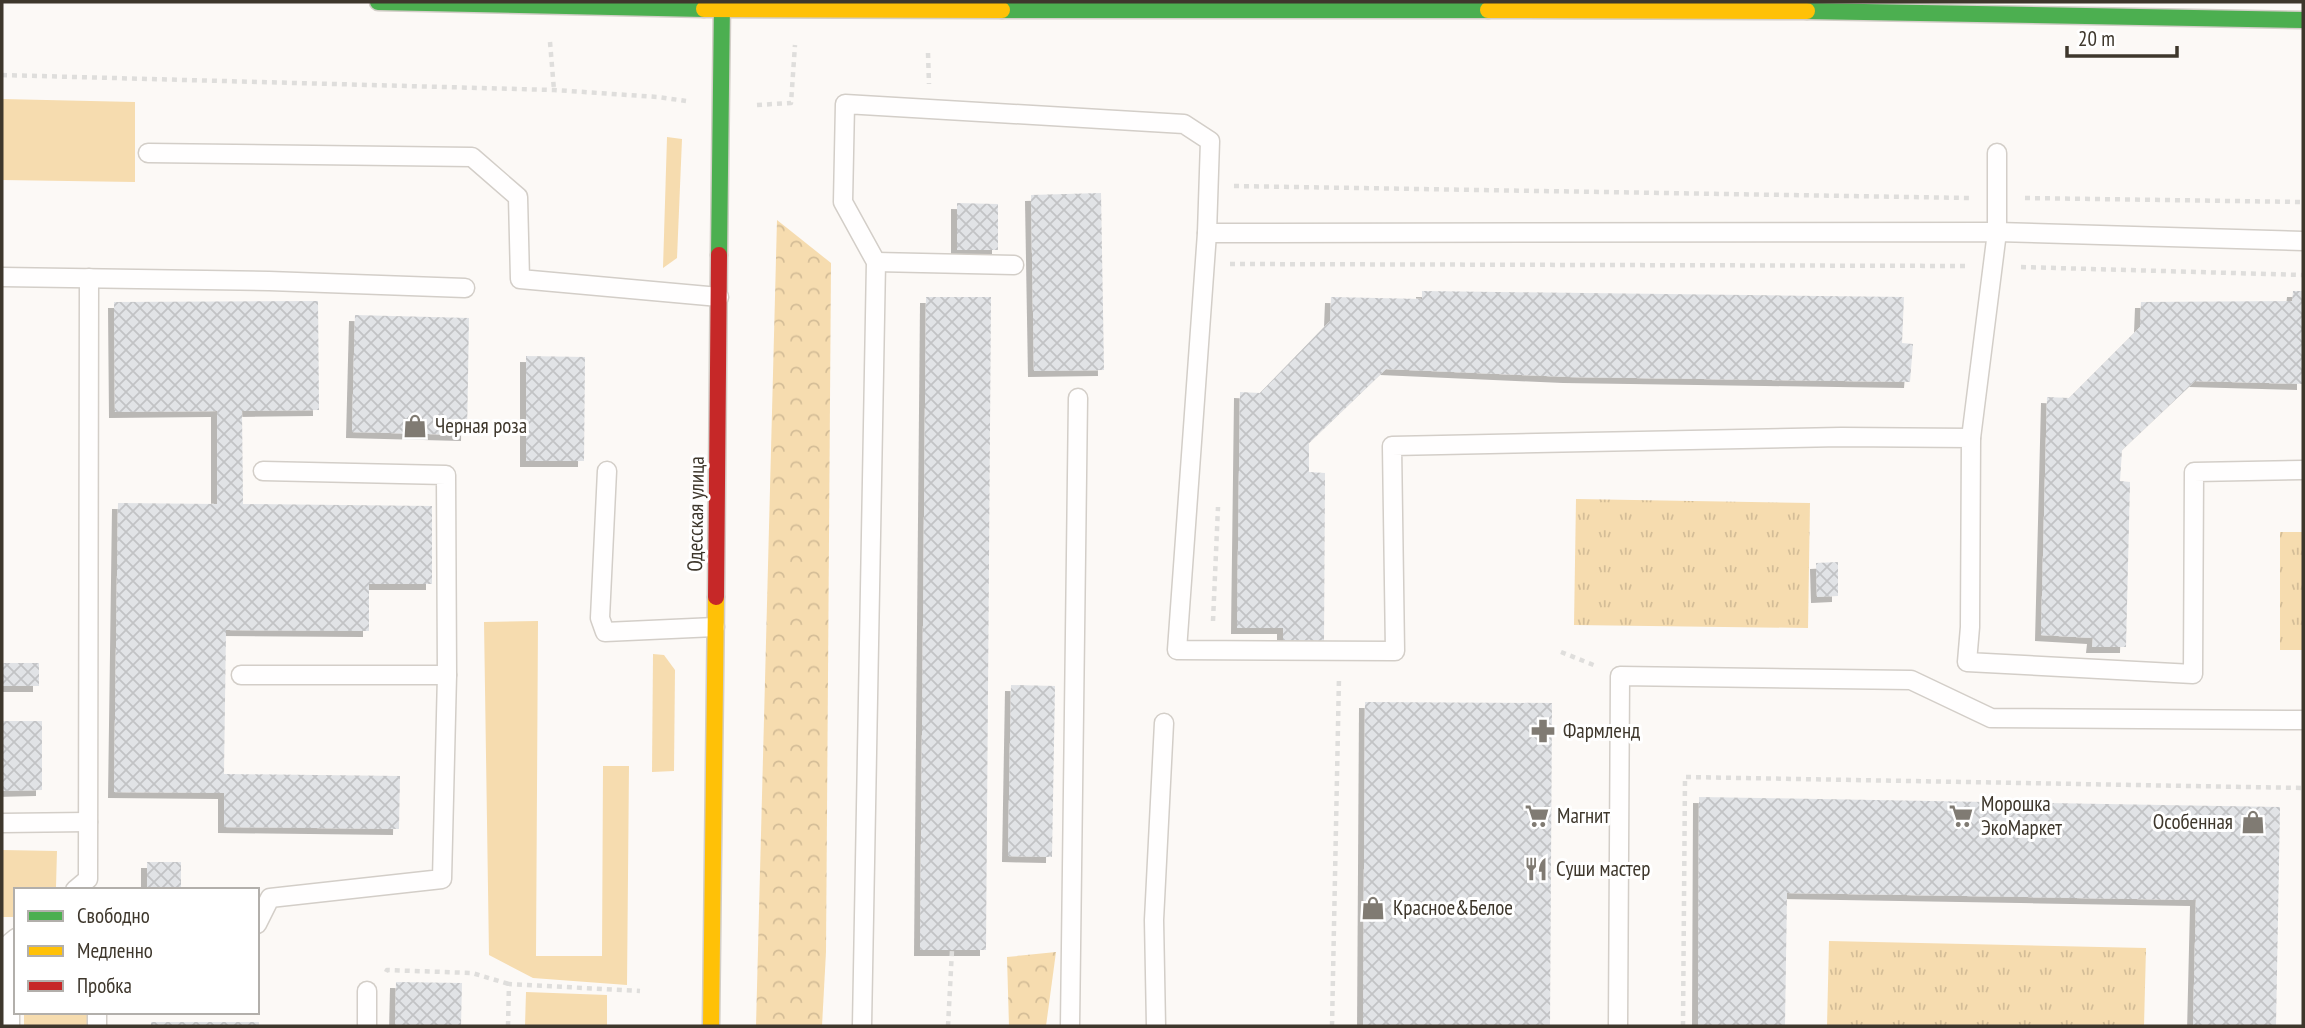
<svg xmlns="http://www.w3.org/2000/svg" width="2305" height="1028" font-family="'PT Sans Narrow',sans-serif">
	<style>
		.grass { fill: #f6dcaf }
		.forest { fill: url(#forest-crowns) }
		.park { fill: url(#park-tufts) }
		.building { fill: url(#building-cross-hatch); filter: url(#shadow) }
		.lines { fill: none; stroke-linecap: round; stroke-linejoin: round }
		.lane-casing { stroke: #d3cec8; stroke-width: 21 }
		.fast-casing { stroke: #d3cec8; stroke-width: 19 }
		.slow-casing { stroke: #d3cec8; stroke-width: 19 }
		.jam-casing { stroke: #d3cec8; stroke-width: 19 }
		.path { stroke: #dfdedc; stroke-width: 4.5; stroke-dasharray: 5 5; stroke-linecap: butt }
		.lane { stroke: #fffefe; stroke-width: 18 }
		.fast { stroke: #4caf50; stroke-width: 16 }
		.slow { stroke: #ffc107; stroke-width: 16 }
		.jam { stroke: #c62828; stroke-width: 16 }
		.labels { text-anchor: middle; stroke-width: 6; stroke-linejoin: round; paint-order: stroke }
		.poi-label { font-size: 21px; fill: #3e372c; stroke: #fff; text-anchor: start }
		.street-label { font-size: 21px; fill: #3e372c; stroke: #fff }
	</style>
	<defs>
		<pattern id="forest-crowns" width="20" height="18" patternUnits="userSpaceOnUse" patternTransform="scale(1.75)"><rect width="20" height="18" fill="#f6dcaf"/><path d="M2 6a3 3 0 1 1 6 0M12 15a3 3 0 1 1 6 0" fill="none" stroke="#d4bd97"/></pattern>
		<pattern id="park-tufts" width="24" height="20" patternUnits="userSpaceOnUse" patternTransform="scale(1.75)"><rect width="24" height="20" fill="#f6dcaf"/><path d="M3 7l-1-3M5 7V3M7 7l1-3M15 17l-1-3M17 17v-4M19 17l1-3" fill="none" stroke="#d4bd97"/></pattern>
		<pattern id="building-cross-hatch" width="8" height="8" patternUnits="userSpaceOnUse" patternTransform="scale(1.75)"><rect width="8" height="8" fill="#e1e3e6"/><path d="M0 0l8 8M0 8l8-8" fill="none" stroke="#c2c3c5"/></pattern>
		<filter id="shadow"><feDropShadow dx="-6" dy="6" stdDeviation="0" flood-color="#0004"/></filter>
	</defs>
	<rect width="100%" height="100%" fill="#fcf9f6"/>
	<g class="grass">
		<path d="M2 99 135 102V182L2 180Z"/>
		<path d="M667 137 682 139 677 258 663 268Z"/>
		<path d="M538 621 536 956H602L603 766H629L627 985 533 978 489 955 484 622Z"/>
		<path d="M653 654 664 655 675 670 674 771 652 772Z"/>
		<path d="M2 850 57 851 56 887 53 890H16L14 917H2Z"/>
		<path d="M526 992 607 995V1026H525Z"/>
		<path d="M24 1012H91L90 1026H24Z"/>
	</g>
	<g class="forest">
		<path d="M777 220 831 263 826 952 822 1026H756Z"/>
		<path d="M1056 952 1046 1026H1009L1007 957Z"/>
	</g>
	<g class="park">
		<path d="M1576 499 1810 503 1808 628 1574 625Z"/>
		<rect x="2280" y="532" width="23" height="118"/>
		<path d="M1829 941 2146 948 2144 1026H1827Z"/>
	</g>
	<g class="building">
		<path d="M1101 193 1104 370 1034 371 1031 195Z"/>
		<path d="M957 203 998 204V250H957Z"/>
		<path d="M1422 291 1904 297 1902 343 1913 344 1910 382 1569 377 1386 369 1309 443V472L1325 473 1324 641 1283 640V628H1237L1240 392 1260 393 1330 321 1331 297 1422 299Z"/>
		<path d="M2293 291H2303V384L2195 381 2122 450 2120 481 2130 482 2126 647H2092L2093 638 2041 635 2047 397 2069 398 2140 327 2141 302 2292 301Z"/>
		<path d="M926 297H991L986 950H920Z"/>
		<path d="M318 301 319 410 242 411 243 504 432 506V584H369V631L226 630 224 774 400 776 399 829 224 827V793L114 792 118 503 217 504V411L115 412 114 302Z"/>
		<path d="M355 315 469 318 467 435 352 432Z"/>
		<path d="M526 356 585 357 584 461H526Z"/>
		<path d="M1838 562V596L1817 597 1816 563Z"/>
		<rect x="2" y="663" width="37" height="23"/>
		<path d="M1011 685 1055 686 1052 857 1008 856Z"/>
		<path d="M1365 702 1552 703 1550 1026H1363Z"/>
		<path d="M2 721H42V790L2 791Z"/>
		<path d="M1699 797 2280 807 2276 1026H2193L2196 900 1787 893 1785 1026H1698Z"/>
		<rect x="147" y="862" width="34" height="28"/>
		<path d="M396 982 462 983 461 1026H395Z"/>
		<rect x="151" y="1022" width="108" height="4"/>
	</g>
	<g class="lines">
		<g class="lane-casing">
			<g id="lane">
				<path d="M148 153 472 157 518 197 520 279 719 297"/>
				<path d="M1207 233 1997 232 2303 241"/>
				<path d="M876 262 1014 265"/>
				<path d="M2 277 269 281 465 288"/>
				<path d="M1971 438 1997 232V153"/>
				<path d="M263 471 446 475 447 675"/>
				<path d="M607 471 600 618 605 632 715 627"/>
				<path d="M241 675H447L442 879 270 898 257 924"/>
				<path d="M2 823 88 822"/>
				<path d="M75 890 88 879 89 278"/>
				<path d="M10 1026V943L16 938"/>
				<path d="M97 1026V1012"/>
				<path d="M367 1026V991"/>
				<path d="M862 1026 876 262 843 202 845 104 1184 124 1210 141 1207 233 1177 650 1395 651 1392 446 1841 437 1971 438 1970 627 1967 662 2193 674 2194 472 2303 470"/>
				<path d="M1070 1026 1078 398"/>
				<path d="M1156 1026 1154 920 1164 723"/>
				<path d="M1618 1026 1620 676 1911 680 1991 718 2303 720"/>
			</g>
		</g>
		<g class="fast-casing">
			<g id="fast">
				<path d="M378 2 704 9"/>
				<path d="M1002 10H1488"/>
				<path d="M1807 11 2303 20"/>
				<path d="M719 255 722 2"/>
			</g>
		</g>
		<g class="slow-casing">
			<g id="slow">
				<path d="M704 9 1002 10"/>
				<path d="M1488 10 1807 11"/>
				<path d="M711 1026 716 597"/>
			</g>
		</g>
		<g class="jam-casing">
			<path id="jam" d="M716 597 719 255"/>
		</g>
		<g class="path">
			<path d="M550 42 554 90"/>
			<path d="M928 53 929 84"/>
			<path d="M2 75 554 90 658 97 686 101"/>
			<path d="M757 105 791 103 795 45"/>
			<path d="M1234 186 1971 198"/>
			<path d="M2025 198 2303 202"/>
			<path d="M1230 264 1967 266"/>
			<path d="M2021 267 2303 275"/>
			<path d="M1213 621 1218 507"/>
			<path d="M1561 652 1596 666"/>
			<path d="M386 972 387 970 472 973 509 984"/>
			<path d="M508 1026 509 984 640 991"/>
			<path d="M948 1026 952 950"/>
			<path d="M1332 1026 1339 677"/>
			<path d="M1683 1026 1685 777 2303 788"/>
		</g>
		<use href="#lane" class="lane"/>
		<use href="#fast" class="fast"/>
		<use href="#slow" class="slow"/>
		<use href="#jam" class="jam"/>
	</g>
	<defs>
		<g id="shop-bare" transform="scale(1.89)"><path d="M-5-2.5h2.3a2.7 3.5 0 0 1 5.4 0H5L5.5 6h-11ZM-1.5-2.5h3a1.5 2.3 0 0 0-3 0Z" fill="#807b73" stroke="#fff" stroke-width="2.5" paint-order="stroke"/></g>
		<g id="pharmacy-bare" transform="scale(1.89)"><path d="M-2-6h4v4h4v4h-4v4h-4v-4h-4v-4h4Z" fill="#807b73" stroke="#fff" stroke-width="2.5" paint-order="stroke"/></g>
		<g id="supermarket-bare" transform="scale(1.89)"><path d="M-6-5.5h2.5l.6 2H6L4.5 2H-2.5L-4.4-4H-6ZM-1.5 3.2a1.3 1.3 0 1 0 .1 0ZM3 3.2a1.3 1.3 0 1 0 .1 0Z" fill="#807b73" stroke="#fff" stroke-width="2.5" paint-order="stroke"/></g>
		<g id="restaurant-bare" transform="scale(1.89)"><path d="M-5-6h1v4h1v-4h1v4h1v-4h1v5L-1.5 .5V6h-2V.5L-5-1ZM5-6V6H3V1.5H1.5Q1.5-4 5-6Z" fill="#807b73" stroke="#fff" stroke-width="2.5" paint-order="stroke"/></g>
	</defs>
	<g fill-rule="evenodd">
		<use href="#shop-bare" x="415" y="426"/>
		<use href="#pharmacy-bare" x="1543" y="731"/>
		<use href="#supermarket-bare" x="1537" y="816"/>
		<use href="#supermarket-bare" x="1961" y="816"/>
		<use href="#shop-bare" x="2253" y="822"/>
		<use href="#restaurant-bare" x="1536" y="869"/>
		<use href="#shop-bare" x="1373" y="908"/>
	</g>
	<g class="labels">
		<g class="poi-label">
			<text x="435" y="433">Черная роза</text>
			<text x="1563" y="738">Фармленд</text>
			<text x="1981" y="811">Морошка<tspan x="1981" dy="24">ЭкоМаркет</tspan></text>
			<text x="1557" y="823">Магнит</text>
			<text x="2233" y="829" text-anchor="end">Особенная</text>
			<text x="1556" y="876">Суши мастер</text>
			<text x="1393" y="915">Красное&amp;Белое</text>
		</g>
		<g class="street-label">
			<text transform="translate(696 514) rotate(-89)" y="7">Одесская улица</text>
		</g>
	</g>
	<rect width="2305" height="1028" fill="none" stroke="#3e372c" stroke-width="7"/>
	<rect x="14" y="888" width="245" height="126" fill="#ffffff" stroke="#b2afab" stroke-width="2"/>
	<rect x="28" y="911" width="35" height="10" fill="#4caf50" stroke="#b2afab" stroke-width="2"/>
	<text x="77" y="923" font-size="21" fill="#3e372c">Свободно</text>
	<rect x="28" y="946" width="35" height="10" fill="#ffc107" stroke="#b2afab" stroke-width="2"/>
	<text x="77" y="958" font-size="21" fill="#3e372c">Медленно</text>
	<rect x="28" y="981" width="35" height="10" fill="#c62828" stroke="#b2afab" stroke-width="2"/>
	<text x="77" y="993" font-size="21" fill="#3e372c">Пробка</text>
	<path d="M2067 46v10h110v-10" fill="none" stroke="#3e372c" stroke-width="3.5"/>
	<text x="2078" y="46" font-size="21" fill="#3e372c" stroke="#ffffff" stroke-width="5" paint-order="stroke">20 m</text>
</svg>
